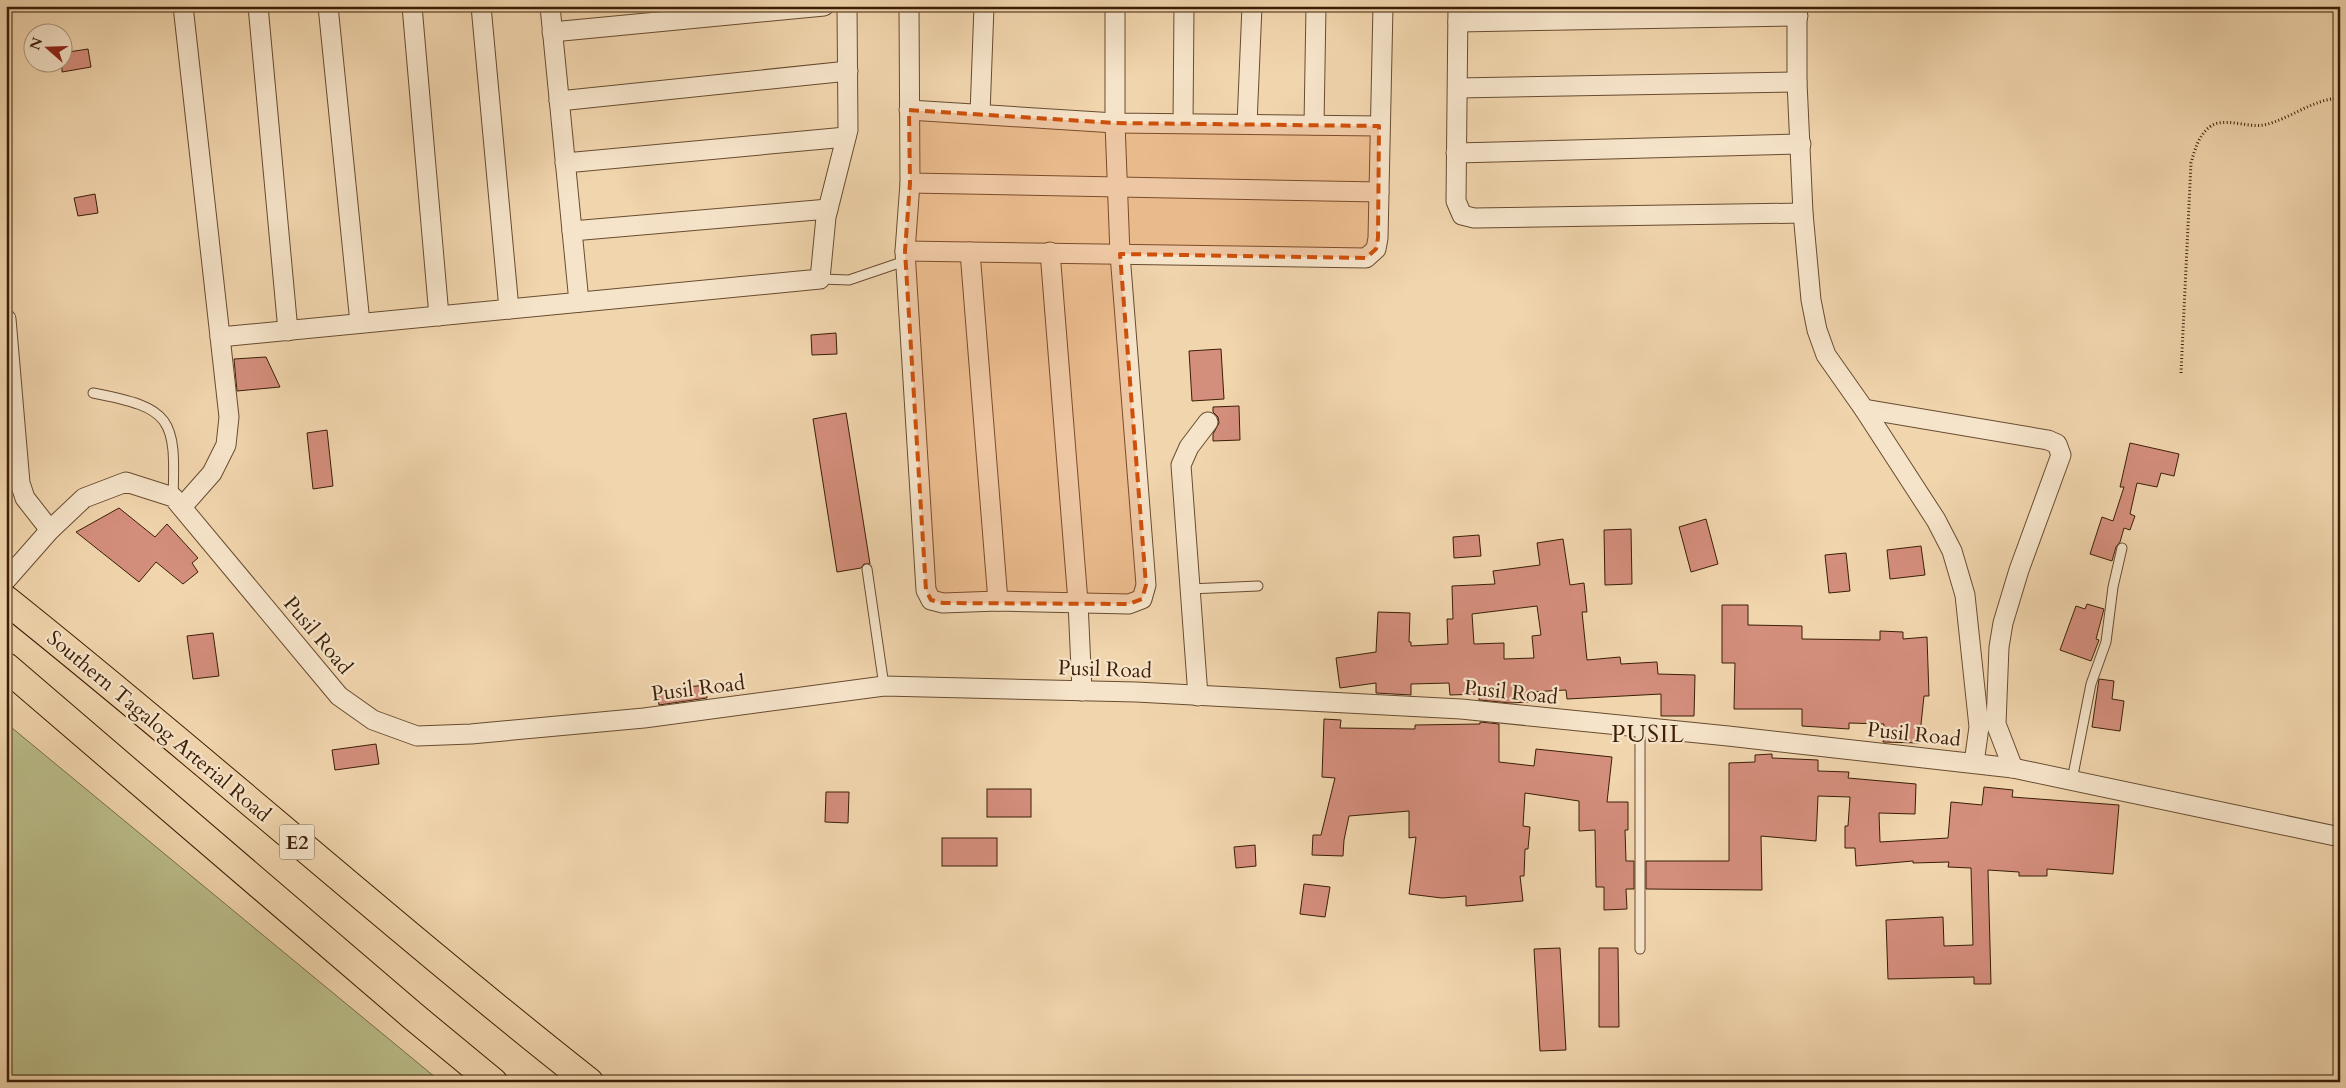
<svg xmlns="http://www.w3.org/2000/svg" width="2346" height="1088" font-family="Cardo,serif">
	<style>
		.green { fill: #babd8a; stroke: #7a6e48 }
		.building { fill: #d48e7c; stroke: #3a1e06; fill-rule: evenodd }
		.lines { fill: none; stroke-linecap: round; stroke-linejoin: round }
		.service-casing { stroke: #684c30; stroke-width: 11 }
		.minor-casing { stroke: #684c30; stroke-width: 21 }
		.motorway-casing { stroke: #3a1e06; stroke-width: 30 }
		.path { stroke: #3a1e06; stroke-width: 3; stroke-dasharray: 1 2.5; stroke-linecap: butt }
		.service { stroke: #f6e4ca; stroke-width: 9 }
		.minor { stroke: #f6e4ca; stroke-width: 19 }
		.motorway { stroke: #f1d5ad; stroke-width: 28 }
		.marked { fill: #ce500b; fill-opacity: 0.2; stroke: #ce500b; stroke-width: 4; stroke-dasharray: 10 6; stroke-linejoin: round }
		.labels { text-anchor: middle; stroke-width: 4.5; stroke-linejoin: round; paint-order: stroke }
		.shield { fill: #f6e4ca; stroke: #725941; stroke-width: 1 }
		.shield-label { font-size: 20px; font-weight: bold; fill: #3a1e06 }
		.street-label { font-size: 21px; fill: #3a1e06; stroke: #f6e4ca }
		.quarter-label { font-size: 24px; letter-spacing: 1px; fill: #3a1e06; stroke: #f6e4ca }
	</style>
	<rect width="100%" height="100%" fill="#f1d5ad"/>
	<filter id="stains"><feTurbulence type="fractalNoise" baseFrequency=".004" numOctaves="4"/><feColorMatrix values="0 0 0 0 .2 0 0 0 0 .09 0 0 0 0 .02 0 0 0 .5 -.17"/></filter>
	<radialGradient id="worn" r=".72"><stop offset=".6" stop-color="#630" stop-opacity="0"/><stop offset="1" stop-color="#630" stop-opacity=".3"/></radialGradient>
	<path class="green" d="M6 723 441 1082H6Z"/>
	<g class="building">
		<path d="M88 49 91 67 62 72V53Z"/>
		<path d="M95 194 98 213 78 216 74 198Z"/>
		<path d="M836 333 837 354 812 355 811 335Z"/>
		<path d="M1221 349 1224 399 1192 401 1189 351Z"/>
		<path d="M266 357 280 387 237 391 234 359Z"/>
		<path d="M1239 406 1240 440 1213 441V434L1219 423 1218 417 1213 412V407Z"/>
		<path d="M846 413 870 564H864L861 568 837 572 813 419Z"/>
		<path d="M327 430 333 486 313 489 307 433Z"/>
		<path d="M2130 443 2179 454 2174 476 2161 473 2157 487 2137 483 2130 514 2135 516 2130 530 2124 528 2120 542 2116 547 2112 561 2090 554 2102 517 2113 521 2124 487H2120Z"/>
		<path d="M119 508 155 537 167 524 198 558 192 563 198 572 183 584 156 562 139 582 76 532Z"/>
		<path d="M1706 519 1718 564 1691 572 1679 527Z"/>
		<path d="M1631 529 1632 584 1605 585 1604 530Z"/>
		<path d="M1479 535 1481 556 1454 558 1453 537Z"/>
		<path d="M1563 539 1570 585 1584 583 1587 612H1582L1587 660 1620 657 1621 664 1657 662 1658 674 1695 675 1694 716H1661V694L1567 699 1566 690 1529 692V702L1510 703 1479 700V694L1450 695 1449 683 1411 684V695L1376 693V683L1340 688 1336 658 1376 652 1378 612 1410 613 1409 642H1411V646L1448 644 1447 619H1453L1452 586 1495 584 1493 571 1540 565 1537 543ZM1537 606 1541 635 1532 636 1534 658 1504 659V643L1474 644 1472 614Z"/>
		<path d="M1921 546 1925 575 1890 579 1887 550Z"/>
		<path d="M1846 553 1850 591 1829 593 1825 555Z"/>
		<path d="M2087 604 2104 609 2096 639 2099 640 2091 661 2060 650 2076 606 2085 609Z"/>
		<path d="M1722 605H1748V625L1802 626V639L1880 640V631L1903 632V639L1927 637 1929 696H1924L1919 743 1883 742 1884 724 1849 723V729L1802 726V709H1734L1735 663H1722Z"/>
		<path d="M213 633 219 676 193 679 187 636Z"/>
		<path d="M2099 679 2114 681 2112 699 2124 701 2120 731 2092 727Z"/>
		<path d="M706 685 707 698 659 705 657 690Z"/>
		<path d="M1324 719 1341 720 1340 728 1415 729V725L1480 724V722L1499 724V762L1534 766 1536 749 1612 757 1607 802H1628V830H1625L1626 861H1634V889H1626L1627 909 1604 910V887H1596L1595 830 1579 831V801L1525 793 1523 826 1530 827 1528 849H1525L1524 876H1520L1523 901 1466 906V896L1442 898 1409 894 1416 837 1409 838V811L1349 816 1344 840 1343 856 1312 855 1313 835H1321L1335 778 1322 777Z"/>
		<path d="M376 744 379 764 335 770 332 750Z"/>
		<path d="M1772 754V758L1818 760V771L1849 772 1848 778 1916 784 1915 814 1879 813 1880 842 1948 838 1951 802 1982 805 1984 787 2013 790 2012 797 2119 805 2113 874 2047 869V876H2019V872L1988 870 1991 984H1974V977L1888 979 1886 920 1943 917 1944 946 1973 945 1971 868 1948 867 1949 862 1913 863V861L1856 866 1855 848H1845V826H1848L1850 797 1818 796 1816 841 1761 836 1762 890 1646 889V861H1729V763L1755 762V755Z"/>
		<rect x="987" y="789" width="44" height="28"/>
		<path d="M826 792H849L848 823 825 822Z"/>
		<rect x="942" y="838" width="55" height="28"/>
		<path d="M1255 845 1256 866 1236 868 1234 847Z"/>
		<path d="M1304 884 1330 887 1325 917 1300 914Z"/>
		<path d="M1560 948 1566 1050 1540 1051 1534 949Z"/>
		<path d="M1599 948H1618L1619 1027H1599Z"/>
	</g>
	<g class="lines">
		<g class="service-casing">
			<g id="service">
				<path d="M820 279 849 280 905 261"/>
				<path d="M93 393C172 408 176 418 173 497"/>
				<path d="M867 569 884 686"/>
				<path d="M1189 589 1258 586"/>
				<path d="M1640 728V949"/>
				<path d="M2072 780 2091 684 2106 642 2113 587 2122 548"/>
			</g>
		</g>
		<g class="minor-casing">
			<g id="minor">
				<path d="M258 6 288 331"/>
				<path d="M328 6 360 323"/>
				<path d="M412 6 439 316"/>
				<path d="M481 6 509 309"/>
				<path d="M550 6 579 302"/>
				<path d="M909 6 910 183 905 251 926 590 931 600 943 603 998 601 1129 604 1142 599 1146 585 1120 254 1115 123V6"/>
				<path d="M1458 6 1456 201 1462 215 1474 218 1803 213"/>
				<path d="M1797 6V82L1803 213 1811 300 1817 330 1826 355 1864 409 1936 520 1952 551 1965 595 1979 727 1974 763"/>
				<path d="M1458 22 1798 16"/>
				<path d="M552 32 824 6"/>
				<path d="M1458 88 1797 82"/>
				<path d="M559 101 848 71"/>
				<path d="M909 110 1115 123 1379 126"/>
				<path d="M980 114 984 6"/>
				<path d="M1183 123 1184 6"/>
				<path d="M1247 124 1252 6"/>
				<path d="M1314 125 1316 6"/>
				<path d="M1456 153 1801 144"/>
				<path d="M565 163 846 137"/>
				<path d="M910 183 1379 192"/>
				<path d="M572 231 828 209"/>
				<path d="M905 251 1366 258 1376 249 1378 238 1383 6"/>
				<path d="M970 252 998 601"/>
				<path d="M1050 252 1078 602 1082 691"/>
				<path d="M6 319 20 483 25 498 50 530"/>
				<path d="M220 337 820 279 826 217 848 130 847 6"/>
				<path d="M1864 409 2048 440 2057 444 2061 455 2019 570 2003 623 1999 647 1996 724 2013 768"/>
				<path d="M182 507 212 473 226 445 229 417 183 6"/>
				<path d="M6 580 50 530 84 498 126 482 173 497 339 696 373 720 417 736 471 734 644 718 884 686 1136 692 1461 709 1728 736 2013 768 2340 837"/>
				<path d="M1198 696 1181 465 1189 447 1208 422"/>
			</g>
		</g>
		<g class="motorway-casing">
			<g id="motorway">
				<path d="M6 600C203 757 391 926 589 1082"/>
				<path d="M6 667 413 1016 493 1082"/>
			</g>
		</g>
		<path class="path" d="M2181 373 2191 163C2195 149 2199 134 2211 126 2225 117 2248 128 2264 125 2290 119 2313 99 2340 98"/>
		<use href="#service" class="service"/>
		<use href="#minor" class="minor"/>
		<use href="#motorway" class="motorway"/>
	</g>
	<path class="marked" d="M909 110 1115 123 1379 126 1378 238 1376 249 1366 258 1120 254 1146 585 1142 599 1129 604 943 603 931 600 926 590 905 251 910 183Z"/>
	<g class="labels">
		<rect class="shield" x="279.5" y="824.5" width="35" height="35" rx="4"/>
		<g class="shield-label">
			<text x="297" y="849">E2</text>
		</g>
		<g class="street-label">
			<text transform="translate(318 635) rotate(50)" y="7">Pusil Road</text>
			<text transform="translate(1105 669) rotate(2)" y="7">Pusil Road</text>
			<text transform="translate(698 688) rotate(-7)" y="7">Pusil Road</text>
			<text transform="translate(1511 692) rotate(6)" y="7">Pusil Road</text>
			<text transform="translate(159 726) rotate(40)" y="7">Southern Tagalog Arterial Road</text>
			<text transform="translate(1914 734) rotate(6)" y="7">Pusil Road</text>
		</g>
		<g class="quarter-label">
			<text x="1648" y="742">PUSIL</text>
		</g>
	</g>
	<rect width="2346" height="1088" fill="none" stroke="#f1d5ad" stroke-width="25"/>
	<rect x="8" y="8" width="2331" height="1073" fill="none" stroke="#3a1e06" stroke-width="2.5"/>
	<rect x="12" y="12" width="2321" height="1063" fill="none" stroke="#3a1e06"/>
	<g transform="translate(48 48) rotate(290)"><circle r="24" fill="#f6e4ca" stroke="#ab957c"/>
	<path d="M0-4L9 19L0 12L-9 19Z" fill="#8f2418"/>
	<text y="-8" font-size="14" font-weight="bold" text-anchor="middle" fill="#3a1e06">N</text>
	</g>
	<rect width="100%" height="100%" filter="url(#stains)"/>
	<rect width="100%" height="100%" fill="url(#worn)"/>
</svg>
